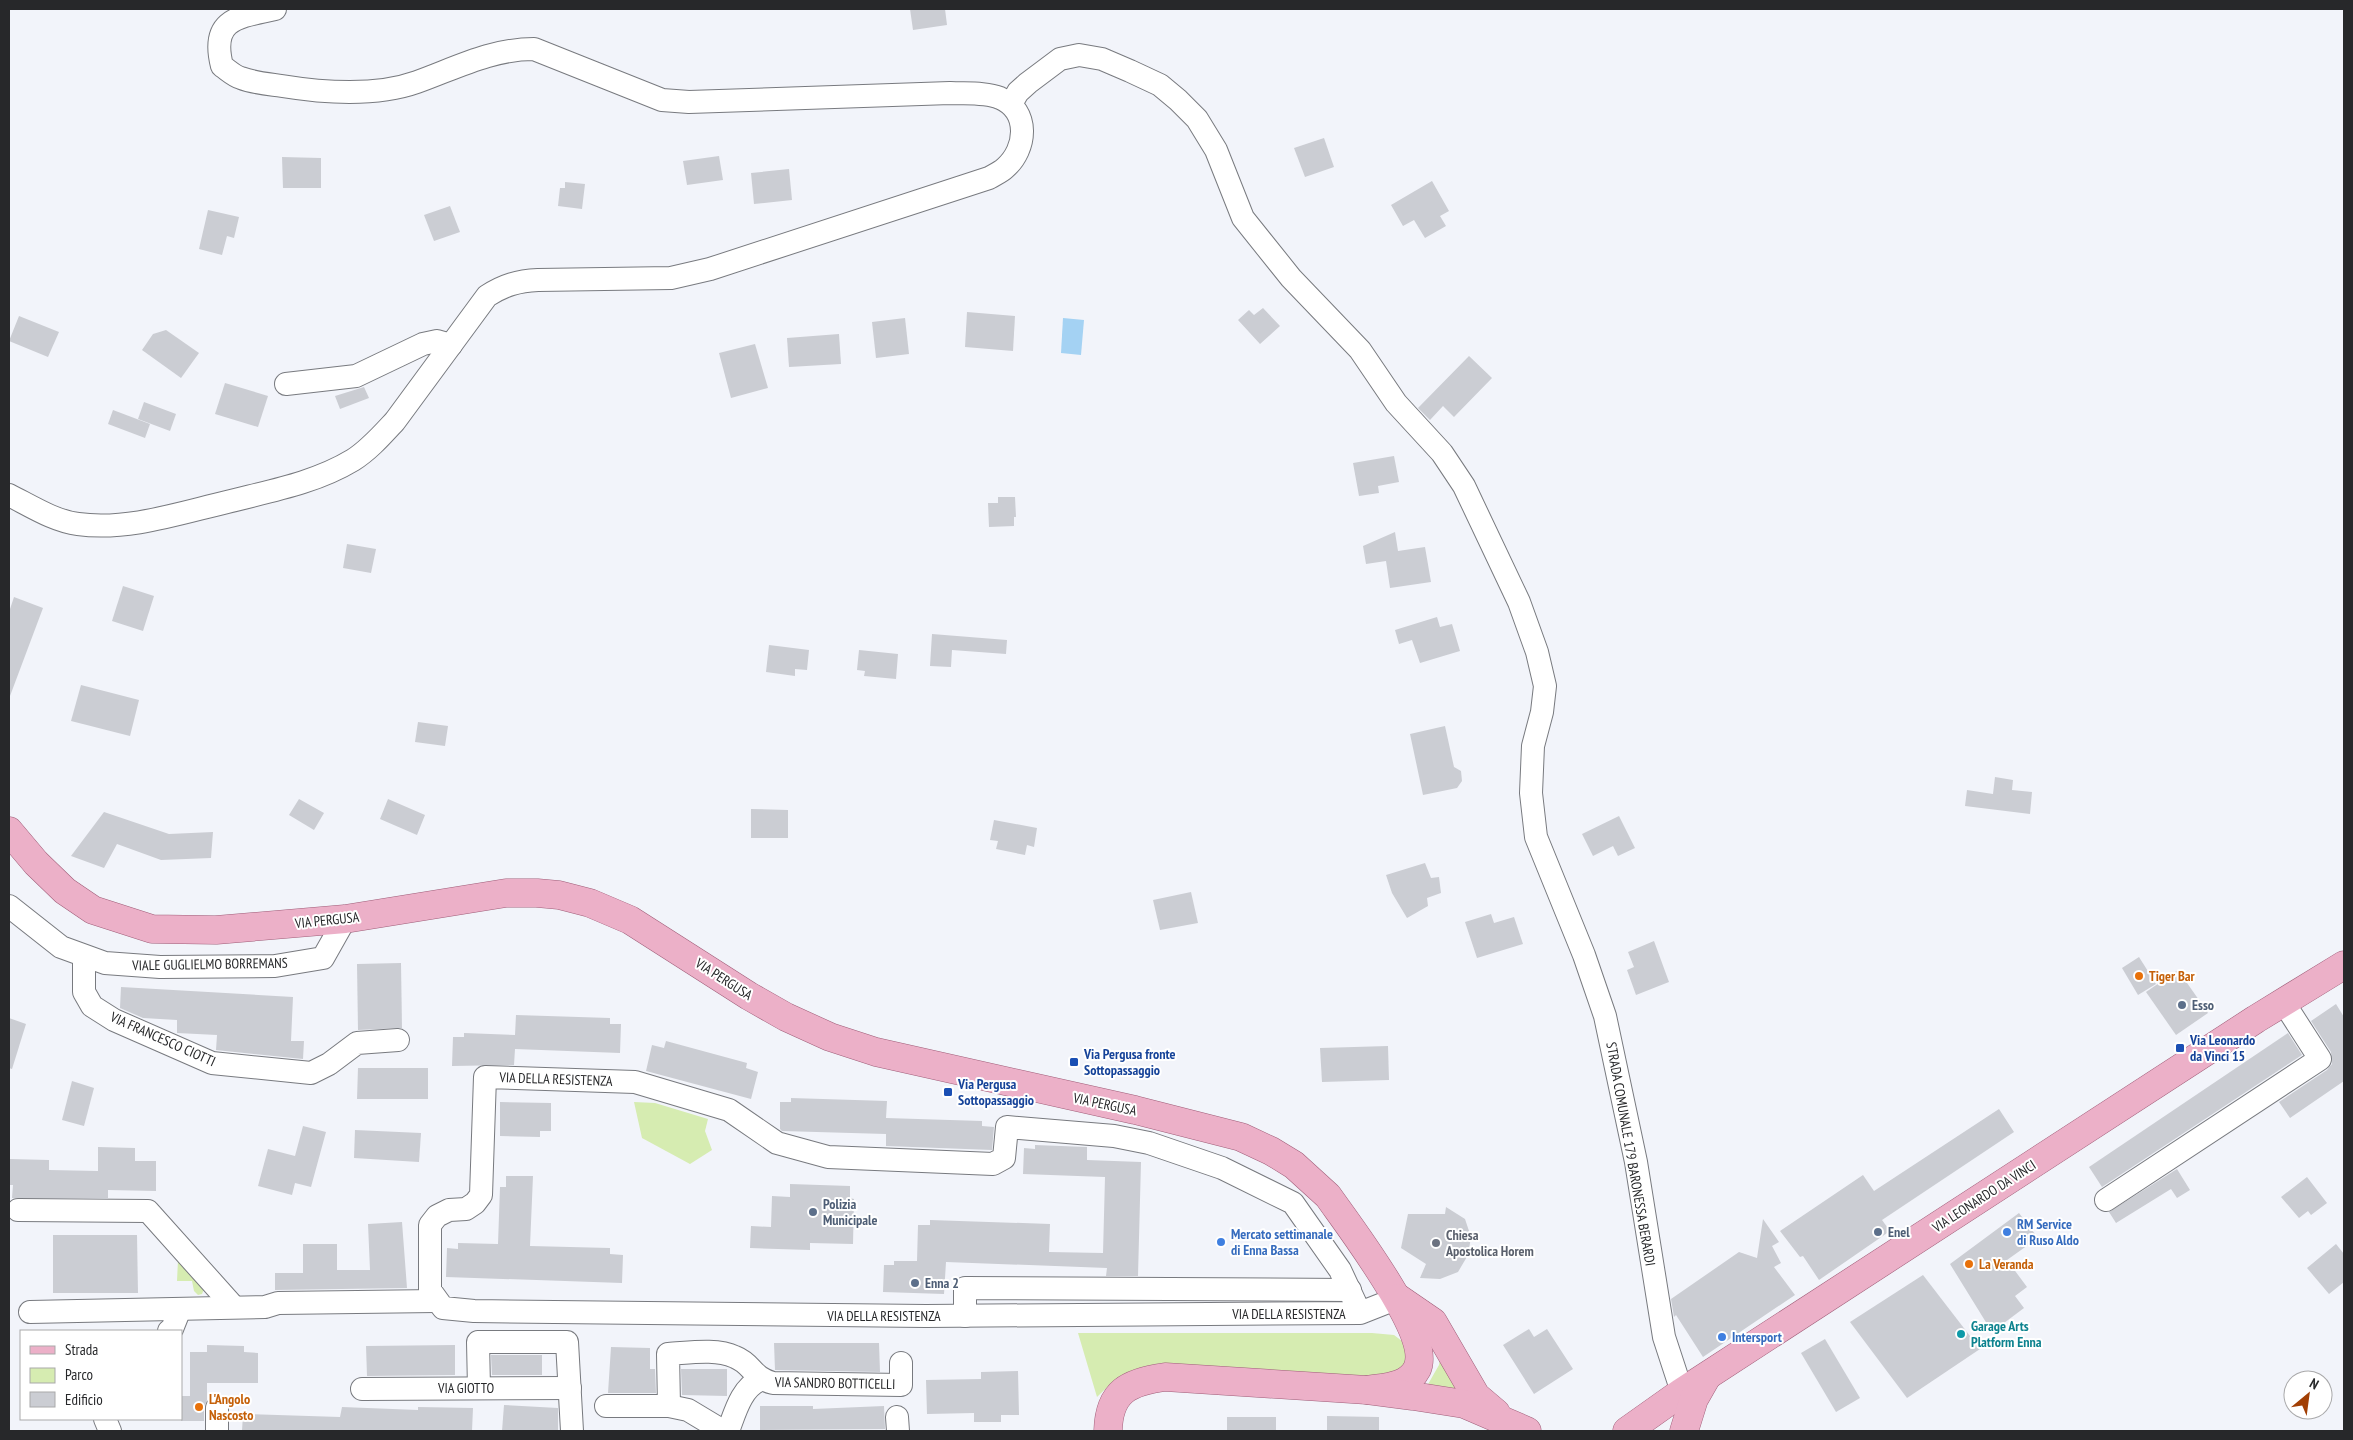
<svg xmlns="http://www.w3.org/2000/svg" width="2353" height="1440" font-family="'PT Sans Narrow',sans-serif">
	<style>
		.green { fill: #d6ecb1 }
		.water { fill: #a4d2f3 }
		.building { fill: #cbcdd3 }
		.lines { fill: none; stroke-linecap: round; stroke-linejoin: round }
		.minor-casing { stroke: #787a7f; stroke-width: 24 }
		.major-casing { stroke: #9f5e79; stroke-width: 29 }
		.minor { stroke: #fff; stroke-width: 22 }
		.major { stroke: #ecb0c8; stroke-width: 28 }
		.food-dot { fill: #e8710a; stroke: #fff; stroke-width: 2 }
		.service-dot { fill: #5c6f8a; stroke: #fff; stroke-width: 2 }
		.transit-dot { fill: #1a4fb4; stroke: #fff; stroke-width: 2 }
		.shop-dot { fill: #3f7fe0; stroke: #fff; stroke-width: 2 }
		.worship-dot { fill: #6b7280; stroke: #fff; stroke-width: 2 }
		.culture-dot { fill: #0f9aa8; stroke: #fff; stroke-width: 2 }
		.labels { text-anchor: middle; stroke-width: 4; stroke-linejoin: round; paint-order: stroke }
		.street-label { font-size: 14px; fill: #27282a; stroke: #fff }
		.food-label { font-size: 14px; font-weight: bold; fill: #c56008; stroke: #fff; text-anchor: start }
		.service-label { font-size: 14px; font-weight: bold; fill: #4e5e75; stroke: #fff; text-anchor: start }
		.transit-label { font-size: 14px; font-weight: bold; fill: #164399; stroke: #fff; text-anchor: start }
		.shop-label { font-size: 14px; font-weight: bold; fill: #366cbe; stroke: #fff; text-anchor: start }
		.worship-label { font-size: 14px; font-weight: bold; fill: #5b616d; stroke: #fff; text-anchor: start }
		.culture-label { font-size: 14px; font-weight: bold; fill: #0d838f; stroke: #fff; text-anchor: start }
	</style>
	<rect width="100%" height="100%" fill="#f2f4fa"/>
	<g class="green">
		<path d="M634 1102 655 1103 708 1119 705 1131 712 1150 690 1164 642 1138Z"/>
		<path d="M178 1260 204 1289 202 1294 198 1295 194 1291 192 1281H177Z"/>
		<path d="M1078 1333H1372L1394 1335 1406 1344V1369L1379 1380 1163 1363C1131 1368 1120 1374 1097 1397Z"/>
		<path d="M1441 1351 1466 1396 1427 1386 1439 1365Z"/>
	</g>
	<path class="water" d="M1063 318 1084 320 1081 355 1061 353Z"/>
	<g class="building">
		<path d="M910 9H945L947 25 913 30Z"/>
		<path d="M1324 138 1334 167 1305 177 1294 148Z"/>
		<path d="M719 156 723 180 687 185 683 161Z"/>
		<path d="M282 157 321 158V188H283Z"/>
		<path d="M789 169 792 200 754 204 751 173Z"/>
		<path d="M1432 181 1449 211 1440 216 1446 226 1425 238 1414 220 1403 226 1391 205Z"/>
		<path d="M565 182 585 184 582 209 558 206 560 188H565Z"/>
		<path d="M450 206 460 232 434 241 424 215Z"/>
		<path d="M208 210 239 217 234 238 227 236 222 255 199 249Z"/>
		<path d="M1263 308 1280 326 1260 344 1238 320 1249 310 1254 315Z"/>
		<path d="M967 312 1015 316 1013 351 965 347Z"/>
		<path d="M19 316 59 332 48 357 9 341Z"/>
		<path d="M905 318 909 354 876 358 872 322Z"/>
		<path d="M166 330 199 353 181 378 142 350 153 334Z"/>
		<path d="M839 334 841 364 789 367 787 338Z"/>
		<path d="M755 344 768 388 731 398 719 353Z"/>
		<path d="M1469 356 1492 378 1454 417 1443 406 1430 420 1418 408Z"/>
		<path d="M225 383 268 396 258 427 215 414Z"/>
		<path d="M364 387 369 398 340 409 335 396Z"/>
		<path d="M144 402 176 414 170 431 138 419Z"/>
		<path d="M113 410 150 424 145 438 108 424Z"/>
		<path d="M1394 456 1399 482 1378 486 1379 493 1359 496 1353 463Z"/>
		<path d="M998 497H1015L1016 517H1014V526L989 527 988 503H998Z"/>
		<path d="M1395 532 1398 551 1425 547 1431 582 1390 588 1386 561 1366 564 1363 546Z"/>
		<path d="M347 544 376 549 371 573 343 568Z"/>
		<path d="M123 586 154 596 143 631 112 621Z"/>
		<path d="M14 597 43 608 10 696 9 612Z"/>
		<path d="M1437 617 1440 627 1452 624 1460 651 1420 663 1412 640 1399 644 1395 630Z"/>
		<path d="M932 634 1007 640 1006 654 952 650 951 667 930 666Z"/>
		<path d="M769 645 809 650 807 670 795 669V676L766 672Z"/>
		<path d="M859 650 898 654 896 679 864 676 865 671 857 670Z"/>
		<path d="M81 685 139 700 130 736 71 721Z"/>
		<path d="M418 722 448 726 445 746 415 742Z"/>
		<path d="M1445 726 1454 767 1461 771 1462 781 1457 788 1423 795 1410 734Z"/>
		<path d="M1995 777 2013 780 2012 790 2032 792 2030 814 1965 806 1967 790 1993 794Z"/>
		<path d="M299 799 324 813 314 830 289 815Z"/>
		<path d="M388 799 425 815 417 835 380 819Z"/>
		<path d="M751 809 788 810V838H751Z"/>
		<path d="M104 812 169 834 213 832 211 858 161 860 117 844 104 868 71 856Z"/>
		<path d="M1619 816 1635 848 1618 856 1613 846 1593 856 1582 834Z"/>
		<path d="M994 820 1037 828 1034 847 1027 845 1025 855 996 849 998 841 990 840Z"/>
		<path d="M1425 863 1431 878 1439 877 1441 893 1427 898 1428 906 1407 918 1392 893 1386 875Z"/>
		<path d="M1191 892 1198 923 1160 930 1153 900Z"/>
		<path d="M1491 914 1494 923 1514 917 1523 944 1477 958 1465 922Z"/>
		<path d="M1654 941 1669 982 1636 995 1627 970 1634 967 1628 952Z"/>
		<path d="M2139 957 2156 984 2138 995 2122 968Z"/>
		<path d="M401 963 402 1028 358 1030 357 964Z"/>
		<path d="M2178 970 2208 1013 2176 1035 2146 992Z"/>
		<path d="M121 987 293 997 291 1041H304L303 1059 216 1050 217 1035 177 1033V1020L143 1018 120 1008Z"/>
		<path d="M2336 1004 2344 1017V1081L2290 1118 2279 1102 2327 1070 2332 1064 2331 1052 2311 1021Z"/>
		<path d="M516 1015 610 1018V1024H621L620 1053 515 1049 514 1065 452 1066 453 1037H464V1033L515 1035Z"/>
		<path d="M9 1018 26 1024 12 1069 9 1068Z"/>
		<path d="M2288 1033 2302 1055 2102 1187 2089 1167Z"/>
		<path d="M666 1041 747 1063 746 1068 758 1072 751 1099 646 1071 652 1045 664 1048Z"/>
		<path d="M1388 1046 1389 1080 1322 1082 1320 1048Z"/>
		<path d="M358 1068H428V1099H357Z"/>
		<path d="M72 1081 94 1088 84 1126 62 1120Z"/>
		<path d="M791 1098 887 1101 886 1118 982 1121V1126L994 1127 992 1150 886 1146V1134L782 1131 780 1129V1102H791Z"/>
		<path d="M500 1102 551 1103V1131H540V1137L500 1136Z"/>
		<path d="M1999 1109 2014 1132 1882 1220 1890 1231 1819 1280 1803 1256 1800 1257 1780 1231 1863 1175 1874 1191Z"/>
		<path d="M303 1126 326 1132 311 1187 295 1183 292 1195 258 1186 268 1149 295 1156Z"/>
		<path d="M355 1130 421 1133 419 1162 354 1158Z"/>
		<path d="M1035 1145 1087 1147V1160L1141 1162 1138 1276H1106L1107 1268 946 1262 944 1294 883 1292 884 1265H894V1261H917L918 1225H930V1220L1050 1224 1049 1252 1103 1253 1105 1177 1023 1174 1024 1148 1035 1149Z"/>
		<path d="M98 1147 135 1148V1161H156V1191L108 1190V1198H12L13 1185H9V1159L49 1160V1170L98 1171Z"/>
		<path d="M2177 1169 2190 1190 2177 1198 2171 1189 2116 1223 2109 1212Z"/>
		<path d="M506 1176H533L530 1246 610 1248V1254L623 1255 622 1283 446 1277 447 1248 458 1249V1243L498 1244 500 1187H506Z"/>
		<path d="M2307 1177 2327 1203 2311 1215 2308 1211 2299 1218 2281 1197Z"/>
		<path d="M790 1184 850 1186V1198L854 1199 853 1244 810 1243V1250L750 1248 751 1226 771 1227 772 1196 790 1197Z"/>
		<path d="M1446 1207 1465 1219 1471 1237 1468 1255 1458 1272 1440 1279 1420 1278 1426 1264 1401 1248 1408 1214H1445Z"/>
		<path d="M2019 1213 2038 1238 2007 1260 2027 1287 2015 1296 2024 1308 1992 1332 1950 1264Z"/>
		<path d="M1763 1219 1779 1242 1772 1246 1781 1263 1774 1267 1795 1295 1703 1357 1676 1315 1674 1317 1671 1299 1739 1252 1757 1258Z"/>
		<path d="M402 1222 407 1288 275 1290V1273H303V1244H337V1270H370L368 1224Z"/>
		<path d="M53 1235H137L138 1293H53Z"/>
		<path d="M2336 1244 2344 1254V1282L2329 1294 2307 1268Z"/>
		<path d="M1923 1275 1980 1349 1907 1398 1850 1322Z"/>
		<path d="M1529 1329 1534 1337 1547 1329 1573 1369 1534 1394 1503 1345Z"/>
		<path d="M1825 1339 1860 1398 1836 1412 1801 1353Z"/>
		<path d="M774 1343H879L880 1372 775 1370Z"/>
		<path d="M207 1345 244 1346V1352L258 1353V1383H207V1400L204 1408V1421H181V1396H190V1352H207Z"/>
		<path d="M455 1345V1375L367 1376 366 1346Z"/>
		<path d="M611 1347 650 1348V1369H655L656 1393H608Z"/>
		<path d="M491 1355H542V1375H492Z"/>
		<path d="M681 1369H727V1396L682 1395Z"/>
		<path d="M1018 1371 1019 1415H1001V1422H974V1413L927 1414 926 1380 981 1379V1372Z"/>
		<path d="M504 1405 558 1408V1431H502Z"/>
		<path d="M760 1406H813V1409L884 1406 885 1429 760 1430Z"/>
		<path d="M342 1407 418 1410V1407L473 1408 472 1431H242L243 1414 340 1417Z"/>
		<path d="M1327 1416 1379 1417V1431H1327Z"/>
		<rect x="1227" y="1417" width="49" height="14"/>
	</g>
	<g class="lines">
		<g class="minor-casing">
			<g id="minor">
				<path d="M1011 104 1018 92 1028 83 1060 59 1079 55 1102 59 1130 71 1160 85 1178 100 1197 119 1216 150 1243 218 1291 278 1360 350 1396 403 1442 453 1464 486 1519 602 1537 652 1545 686 1542 712 1533 746 1531 793 1536 837 1584 955 1605 1016 1636 1162 1664 1337 1682 1392"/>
				<path d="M286 384 356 376 423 344 437 341 451 345"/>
				<path d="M9 495C31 506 54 521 78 524 127 531 180 513 227 502 270 491 315 483 353 460 369 450 382 435 395 421L487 296C504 285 518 281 538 280L671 278 710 269 989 178C994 175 1001 172 1005 168 1027 149 1030 111 1000 98 985 92 966 94 950 93L689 102 662 100 534 49C491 49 456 68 417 82 375 97 325 93 282 86 268 84 254 83 241 78 234 76 228 70 222 66 210 19 238 17 275 9"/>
				<path d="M9 906 61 947 105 963 160 967 275 966 323 958 345 919"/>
				<path d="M84 957V992L92 1006 114 1020 212 1063 311 1073 329 1064 357 1043 398 1040"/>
				<path d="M2106 1200 2320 1059 2284 1003"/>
				<path d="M18 1210 148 1211 234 1307"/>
				<path d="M30 1312 265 1307 278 1303 436 1301"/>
				<path d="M1360 1313 1340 1270 1293 1203 1222 1168 1149 1143 1114 1136 1007 1127 1004 1158 993 1164 828 1157 777 1143 729 1110 635 1082 485 1077 481 1195 475 1203 466 1209 449 1210 437 1216 430 1225V1290L443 1308 474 1311 926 1316 1360 1313 1398 1298"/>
				<path d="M965 1316V1288L1350 1290"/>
				<path d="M169 1331 172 1329 180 1309"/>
				<path d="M479 1388 478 1342H567L572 1431"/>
				<path d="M362 1389 570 1388"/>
				<path d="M606 1406H669L688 1410 723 1431"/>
				<path d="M669 1406 668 1354C688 1353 716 1348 735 1357 753 1364 751 1377 773 1383L901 1385V1363"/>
				<path d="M897 1417 898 1431"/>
				<path d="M105 1419 110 1431"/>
				<path d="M217 1431V1408"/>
				<path d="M728 1431C735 1413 741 1388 760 1380"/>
			</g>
		</g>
		<g class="major-casing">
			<g id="major">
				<path d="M9 831 36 863 65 891 93 910 152 929 216 930 345 919 506 893H537L559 895 590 903 630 920 749 996 786 1017 830 1037 876 1052 1135 1110 1241 1137 1271 1151 1294 1165 1328 1196C1349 1226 1433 1335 1417 1369 1408 1387 1385 1387 1367 1390"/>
				<path d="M1398 1298 1433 1322 1476 1396 1496 1413"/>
				<path d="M1108 1431C1109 1391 1129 1382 1165 1377L1367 1390 1413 1396 1464 1404 1527 1431"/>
				<path d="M1627 1431 1682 1392 2256 1019 2344 965"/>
				<path d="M1684 1431 1694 1399 1706 1378"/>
			</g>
		</g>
		<use href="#minor" class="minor"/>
		<use href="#major" class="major"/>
	</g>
	<g class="food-dot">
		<circle cx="2139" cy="976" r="5"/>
		<circle cx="1969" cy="1264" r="5"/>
		<circle cx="199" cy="1407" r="5"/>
	</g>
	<g class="service-dot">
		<circle cx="2182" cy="1005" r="5"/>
		<circle cx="813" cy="1212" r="5"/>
		<circle cx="1878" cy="1232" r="5"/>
		<circle cx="915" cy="1283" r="5"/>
	</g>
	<g class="transit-dot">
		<rect x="2175" y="1043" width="10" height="10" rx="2.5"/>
		<rect x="1069" y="1057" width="10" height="10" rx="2.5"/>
		<rect x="943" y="1087" width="10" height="10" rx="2.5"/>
	</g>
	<g class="shop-dot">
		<circle cx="2007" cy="1232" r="5"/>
		<circle cx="1221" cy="1242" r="5"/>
		<circle cx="1722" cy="1337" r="5"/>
	</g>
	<circle class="worship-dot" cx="1436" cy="1243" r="5"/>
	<circle class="culture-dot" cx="1961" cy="1334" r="5"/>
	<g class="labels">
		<g class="street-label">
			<text transform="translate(327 920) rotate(-6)" y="5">VIA PERGUSA</text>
			<text transform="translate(210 964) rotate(-1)" y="5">VIALE GUGLIELMO BORREMANS</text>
			<text transform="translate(724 979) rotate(33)" y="5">VIA PERGUSA</text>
			<text transform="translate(163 1039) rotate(24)" y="5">VIA FRANCESCO CIOTTI</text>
			<text transform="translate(556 1079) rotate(2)" y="5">VIA DELLA RESISTENZA</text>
			<text transform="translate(1105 1104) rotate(12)" y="5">VIA PERGUSA</text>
			<text transform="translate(1631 1154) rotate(80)" y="5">STRADA COMUNALE 179 BARONESSA BERARDI</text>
			<text transform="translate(1984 1196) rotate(-33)" y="5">VIA LEONARDO DA VINCI</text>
			<text x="1289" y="1319">VIA DELLA RESISTENZA</text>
			<text x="884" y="1321">VIA DELLA RESISTENZA</text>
			<text transform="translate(835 1383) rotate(1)" y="5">VIA SANDRO BOTTICELLI</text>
			<text x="466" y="1393">VIA GIOTTO</text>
		</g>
		<g class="food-label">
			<text x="2149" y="981">Tiger Bar</text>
			<text x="1979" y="1269">La Veranda</text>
			<text x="209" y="1404">L'Angolo<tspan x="209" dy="16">Nascosto</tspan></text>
		</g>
		<g class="service-label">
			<text x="2192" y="1010">Esso</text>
			<text x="823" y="1209">Polizia<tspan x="823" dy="16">Municipale</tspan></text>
			<text x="1888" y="1237">Enel</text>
			<text x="925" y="1288">Enna 2</text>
		</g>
		<g class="transit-label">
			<text x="2190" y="1045">Via Leonardo<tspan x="2190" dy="16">da Vinci 15</tspan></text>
			<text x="1084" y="1059">Via Pergusa fronte<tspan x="1084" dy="16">Sottopassaggio</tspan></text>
			<text x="958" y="1089">Via Pergusa<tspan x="958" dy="16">Sottopassaggio</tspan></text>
		</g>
		<g class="shop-label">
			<text x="2017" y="1229">RM Service<tspan x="2017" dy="16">di Ruso Aldo</tspan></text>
			<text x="1231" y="1239">Mercato settimanale<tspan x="1231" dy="16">di Enna Bassa</tspan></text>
			<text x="1732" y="1342">Intersport</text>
		</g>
		<g class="worship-label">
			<text x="1446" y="1240">Chiesa<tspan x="1446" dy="16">Apostolica Horem</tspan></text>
		</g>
		<g class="culture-label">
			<text x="1971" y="1331">Garage Arts<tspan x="1971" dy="16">Platform Enna</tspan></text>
		</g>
	</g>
	<rect width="2353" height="1440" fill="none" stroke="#27282a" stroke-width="20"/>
	<rect x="20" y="1330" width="162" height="90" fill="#ffffff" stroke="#a9a9aa"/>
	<rect x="30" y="1346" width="25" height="8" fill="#ecb0c8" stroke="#a9a9aa"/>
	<text x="65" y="1355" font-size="15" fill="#27282a">Strada</text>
	<rect x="30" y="1368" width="25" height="15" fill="#d6ecb1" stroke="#a9a9aa"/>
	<text x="65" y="1380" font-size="15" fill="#27282a">Parco</text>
	<rect x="30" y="1392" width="25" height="15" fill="#cbcdd3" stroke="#a9a9aa"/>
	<text x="65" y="1405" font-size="15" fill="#27282a">Edificio</text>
	<g transform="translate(2308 1395) rotate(29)"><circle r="24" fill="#ffffff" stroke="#a9a9aa"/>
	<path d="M0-4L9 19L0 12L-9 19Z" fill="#a23f04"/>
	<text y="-8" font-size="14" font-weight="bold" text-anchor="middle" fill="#27282a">N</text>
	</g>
</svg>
